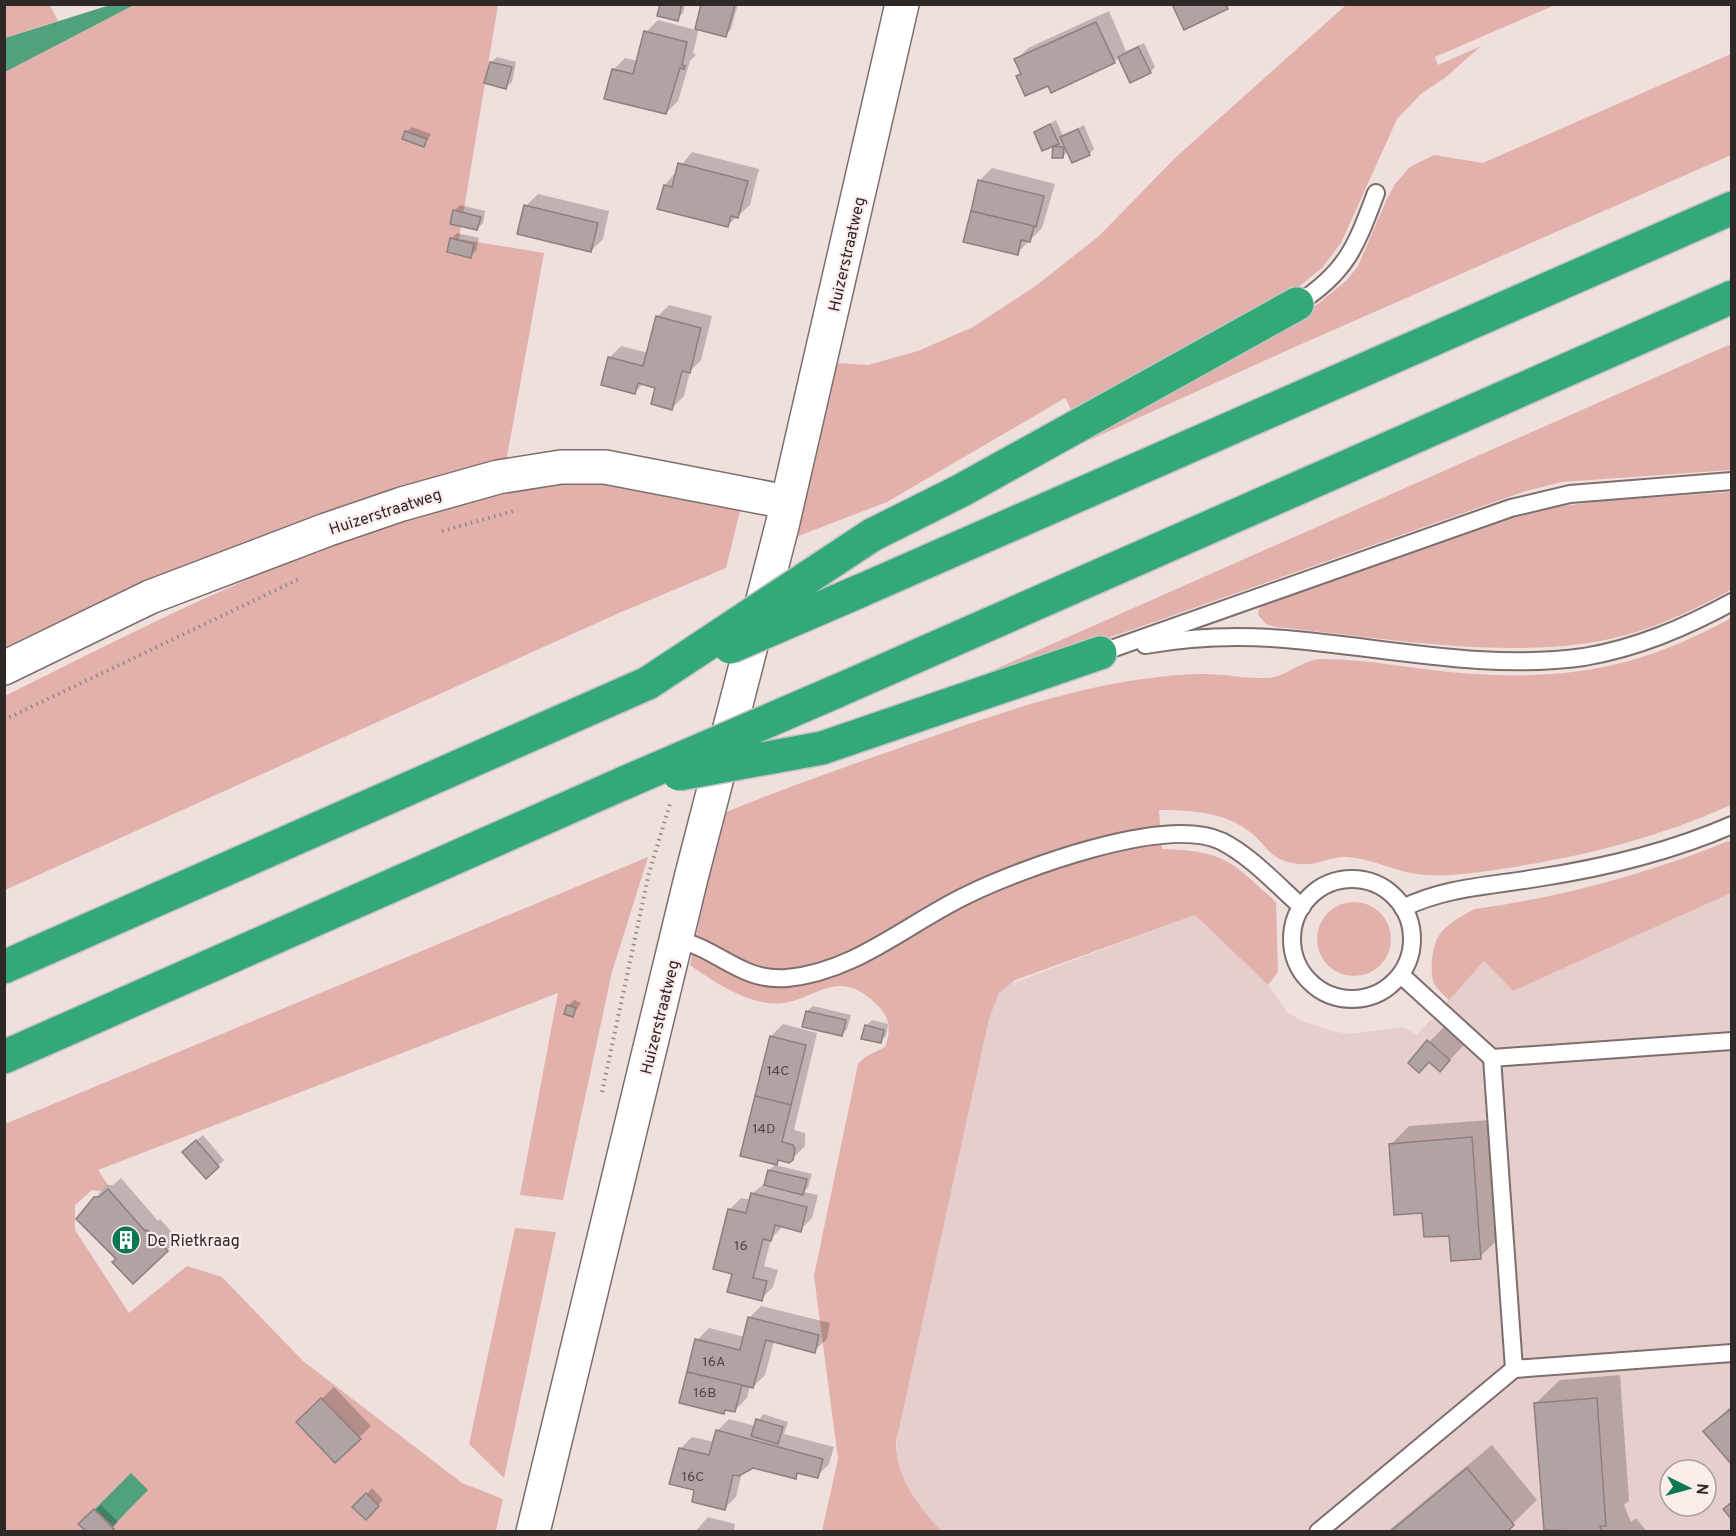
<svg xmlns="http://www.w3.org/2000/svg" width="1736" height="1536" font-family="Overpass,sans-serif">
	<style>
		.built { fill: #e5cecb; fill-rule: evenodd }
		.green { fill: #e3b1ab }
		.water { fill: #51a17c }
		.shadow { fill: #0003 }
		.building { fill: #b1a3a1; stroke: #8d7f7d; stroke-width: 1.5 }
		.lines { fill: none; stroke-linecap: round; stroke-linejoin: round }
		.service-casing { stroke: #7d6f6d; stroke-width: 20 }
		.minor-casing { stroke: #7d6f6d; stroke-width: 36 }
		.tertiary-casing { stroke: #7d6f6d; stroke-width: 36 }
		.motorway-casing { stroke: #c4c3c3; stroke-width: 36 }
		.path { stroke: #938886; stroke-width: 4; stroke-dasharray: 1.5 4.5; stroke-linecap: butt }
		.service { stroke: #fff; stroke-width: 16 }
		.minor { stroke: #fff; stroke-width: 33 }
		.tertiary { stroke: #fff; stroke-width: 33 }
		.motorway { stroke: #33a97a; stroke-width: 33 }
		.motorway-bridge-casing { stroke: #c4c3c3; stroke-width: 36; stroke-linecap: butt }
		.motorway-bridge { stroke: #33a97a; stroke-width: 33 }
		.labels { text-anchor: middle; stroke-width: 4.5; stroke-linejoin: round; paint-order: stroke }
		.number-label { font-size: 14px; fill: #4f4746 }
		.street-label { font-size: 16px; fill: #2e2827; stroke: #fcecea }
		.poi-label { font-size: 16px; fill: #2e2827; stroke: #fcecea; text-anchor: start }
	</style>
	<rect width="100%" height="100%" fill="#efdfdd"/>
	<path class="built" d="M1731 893V1531L941 1532 915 1499 906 1486 896 1458 898 1429 989 1019 999 993 1005 986 1195 915 1268 985 1287 1012 1300 1020 1331 1031 1350 1034 1403 1027 1417 1035 1484 961 1513 991ZM1670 1470H1706V1506H1670Z"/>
	<g class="green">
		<path d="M5 5H50L58 21 5 38Z"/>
		<path d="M134 5H498L459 239 544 253 506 462 5 657V72Z"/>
		<path d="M1346 5H1555L1435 57 1438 65 1481 46 1446 77 1421 94 1397 119 1341 243 1322 268 1291 293 1072 411 1065 398 887 502 793 538 836 363 868 365 918 351 973 327 1037 285 1099 236 1175 158Z"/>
		<path d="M1731 54V155L1288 350 1083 443 1068 444 1304 315 1346 281 1358 266 1386 201 1395 184 1410 167 1434 155 1483 163Z"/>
		<path d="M1731 344V470L1562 482 1526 491 995 678 973 679Z"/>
		<path d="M597 481 741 507 726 568 619 613 5 890V696C135 631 263 565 402 521 467 501 530 485 597 481Z"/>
		<path d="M1731 492V590C1697 608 1663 625 1626 635 1523 664 1381 637 1275 627L1266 624 1258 615 1259 609 1265 605 1513 518 1556 507 1601 501Z"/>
		<path d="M1731 618V805C1656 838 1589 855 1508 868 1479 872 1447 878 1417 874 1393 871 1371 858 1347 857 1328 856 1315 868 1293 863 1269 859 1267 845 1250 832 1225 812 1190 810 1159 810L1162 849C1225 851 1231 861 1276 902L1278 972 1268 985 1195 915 1015 980 999 993 989 1019 896 1442C896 1480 918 1504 941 1531H822L838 1459 814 1276 858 1064 865 1057 885 1047C890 1034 891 1021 881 1009 834 958 814 1009 768 1003 739 999 713 981 690 965L721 814C789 786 859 762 928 738 1016 707 1106 677 1199 674 1222 673 1245 679 1268 678 1286 677 1303 659 1322 659 1372 659 1423 671 1474 674 1573 680 1644 666 1731 618Z"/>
		<path d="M1731 840V893L1513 991 1484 961 1449 1000C1443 994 1436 989 1433 981 1430 969 1432 944 1440 934 1449 922 1463 915 1475 909 1562 897 1651 873 1731 840Z"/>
		<path d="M648 857 612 972 563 1200 520 1195 558 993 98 1170 108 1185 101 1191 92 1190 75 1205V1230L129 1313 187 1266 222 1277 303 1361 462 1483 503 1499 496 1531 5 1532V1124Z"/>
		<circle cx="1354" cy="939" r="37"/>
		<path d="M515 1228 556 1232 504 1478 469 1444Z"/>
	</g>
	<g class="water">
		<path d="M110 5H134L5 72V38Z"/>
		<path d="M131 1473 148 1490 113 1526 95 1509Z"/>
	</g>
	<g class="shadow">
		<path d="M661 4H685L683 13 677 19Z"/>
		<path d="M703 4H738L731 29 726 35 699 28 693 53 696 55 690 61 678 101 666 113 613 70 625 58 638 61 646 32 658 20 696 30Z"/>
		<path d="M1109 11 1126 51 1144 43 1155 67 1150 72 1120 56 1114 62 1048 84 1018 77 1022 72 1016 60 1028 48Z"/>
		<path d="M497 57 516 62 512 82 506 87 491 62Z"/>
		<path d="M1056 120 1063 136 1084 125 1094 149 1089 154 1068 151 1063 157 1054 147 1060 141 1043 149 1036 132Z"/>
		<path d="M412 127 431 134 424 146 406 132Z"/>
		<path d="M692 152 759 169 750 205 728 225 665 185Z"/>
		<path d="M992 168 1055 184 1042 228 1017 253 965 241 980 180Z"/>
		<path d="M538 194 609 211 603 239 591 251 526 206Z"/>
		<path d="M460 205 485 211 483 223 477 229 455 210Z"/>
		<path d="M457 233 479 238 476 251 470 256 451 239Z"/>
		<path d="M669 305 712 316 701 360 690 371 684 396 672 408 657 387 644 383 635 392 609 358 621 346 648 353 657 317Z"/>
		<path d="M574 1000 581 1003 573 1015 568 1006Z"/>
		<path d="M813 1006 851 1015 847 1029 842 1035 807 1011Z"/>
		<path d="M872 1020 888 1024 886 1036 880 1042 866 1026Z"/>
		<path d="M783 1024 817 1033 794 1130 805 1133V1146L792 1159H780L776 1163 771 1036Z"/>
		<path d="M1447 1024 1467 1042 1440 1070 1430 1061 1429 1042Z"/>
		<path d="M1490 1120 1498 1239 1480 1257 1423 1211 1391 1144 1409 1126Z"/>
		<path d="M203 1135 224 1160 206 1177 190 1146Z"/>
		<path d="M775 1165 812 1174 808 1187 804 1192 818 1195 812 1218 800 1230 783 1226 771 1239 764 1266 778 1270 773 1287 761 1299 733 1273 729 1210 741 1198 751 1200 752 1194 766 1182 769 1170Z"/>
		<path d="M121 1178 158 1221 160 1219 178 1239 167 1250 95 1198 107 1185H113Z"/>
		<path d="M761 1306 830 1323 827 1339 814 1351 774 1341 765 1375 753 1387 750 1386 747 1398 735 1410 727 1409 723 1413 697 1340 709 1328 745 1337 749 1318Z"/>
		<path d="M1620 1375 1629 1501 1624 1505 1631 1522 1636 1518 1647 1532H1549L1536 1403 1560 1380Z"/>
		<path d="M334 1387 371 1426 335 1461 310 1410Z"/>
		<path d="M1732 1405V1463L1705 1431Z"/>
		<path d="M763 1414 788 1422 784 1434 834 1447 829 1464 817 1476 800 1472 795 1477 753 1466 742 1472 736 1497 724 1509 696 1489 680 1449 692 1437 714 1442 717 1431 729 1419 755 1426Z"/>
		<path d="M1492 1445 1537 1500 1504 1532H1387Z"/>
		<path d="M372 1488 383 1500 366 1518 355 1507Z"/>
		<path d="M101 1505 118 1522 110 1532 81 1524Z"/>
		<path d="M708 1517 735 1524 734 1531 736 1532H695Z"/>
	</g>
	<g class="building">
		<path d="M660 4H682L678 21 657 16Z"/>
		<path d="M701 4 735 5 726 37 695 29Z"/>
		<path d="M1172 4H1226L1228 9 1184 30Z"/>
		<path d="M1096 22 1115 63 1051 93 1048 86 1025 96 1016 76 1021 74 1014 59Z"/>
		<path d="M644 31 687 42 682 65 685 66 684 69 680 68 666 114 604 99 612 69 633 74Z"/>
		<path d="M1138 47 1151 73 1130 83 1118 57Z"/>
		<path d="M490 62 512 67 506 89 484 83Z"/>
		<path d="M1050 124 1059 144 1042 151 1034 132Z"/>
		<path d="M1078 129 1090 155 1072 163 1060 137Z"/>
		<path d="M405 131 427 139 424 147 402 139Z"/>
		<path d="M1053 146 1064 147 1063 158H1052Z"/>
		<path d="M678 163 748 181 738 218 731 216 728 227 657 209 664 185 672 187Z"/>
		<path d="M978 180 1044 196 1036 227 971 211Z"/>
		<path d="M524 205 598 223 591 252 517 234Z"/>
		<path d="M453 210 481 217 477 230 450 224Z"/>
		<path d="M971 211 1034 226 1030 242 1021 240 1018 255 963 242Z"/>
		<path d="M450 238 474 244 471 258 447 252Z"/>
		<path d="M656 316 701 328 690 373 682 371 672 410 651 404 655 388 638 383 635 394 601 385 608 357 643 366Z"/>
		<path d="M567 1005 576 1008 573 1017 564 1014Z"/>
		<path d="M806 1011 846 1020 842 1036 802 1027Z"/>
		<path d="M865 1025 884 1030 881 1043 861 1039Z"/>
		<path d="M770 1036 806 1045 791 1105 755 1096Z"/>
		<path d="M1427 1040 1450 1060 1440 1072 1429 1062 1419 1073 1408 1063Z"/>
		<path d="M755 1096 791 1105 782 1142 793 1145 795 1149 793 1160 789 1163 778 1160 777 1165 740 1156Z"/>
		<path d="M1472 1137 1481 1259 1451 1261 1449 1236 1424 1237 1422 1213 1394 1215 1389 1144Z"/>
		<path d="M196 1140 219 1167 206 1179 182 1152Z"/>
		<path d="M768 1170 807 1179 803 1195 764 1185Z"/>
		<path d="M108 1189 145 1231 147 1230 168 1251 133 1284 112 1262 116 1259 76 1219 94 1197H99Z"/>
		<path d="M751 1193 807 1207 801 1232 775 1225 771 1241 763 1239 753 1278 767 1281 762 1301 727 1292 732 1274 713 1269 728 1209 746 1213Z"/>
		<path d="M748 1317 819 1335 815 1353 766 1340 753 1388 687 1372 695 1339 740 1350Z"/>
		<path d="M687 1372 742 1385 735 1412 725 1410 724 1414 679 1403Z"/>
		<path d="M321 1398 361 1439 335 1463 296 1422Z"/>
		<path d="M1597 1398 1606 1526H1600L1602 1532 1544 1530 1534 1403Z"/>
		<path d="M1732 1408V1465L1703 1431Z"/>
		<path d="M756 1419 783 1427 778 1444 751 1436Z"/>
		<path d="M716 1430 823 1459 818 1478 797 1473 796 1479 753 1468 739 1476 733 1475 725 1510 692 1502 694 1490 669 1484 679 1448 709 1455Z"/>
		<path d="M1467 1468 1514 1525 1507 1532H1390Z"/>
		<path d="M366 1493 379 1506 366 1520 352 1507Z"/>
		<path d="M1732 1502V1520L1723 1509Z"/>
		<path d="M94 1509 114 1529 111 1532H87L78 1524Z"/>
	</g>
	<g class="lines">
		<g class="service-casing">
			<g id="service">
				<path d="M1297 304C1347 272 1356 246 1376 193"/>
				<path d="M1145 645C1190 637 1239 635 1285 639 1384 647 1484 671 1584 657 1637 648 1684 628 1732 602"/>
				<path d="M1100 653 1511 508 1570 494 1732 481"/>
				<circle cx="1352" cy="939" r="60"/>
				<path d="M1403 908C1446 887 1490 886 1537 878 1603 868 1670 852 1732 825"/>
				<path d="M678 940C719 949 741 982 787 978 855 972 908 923 967 895 1020 869 1165 815 1221 841 1251 856 1277 885 1302 907"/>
				<path d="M1401 975 1492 1058"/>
				<path d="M1732 1041 1492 1058 1514 1369 1732 1353"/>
				<path d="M1318 1532 1514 1369"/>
			</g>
		</g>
		<g class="minor-casing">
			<path id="minor" d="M4 668 150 597 326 530 402 504 498 477 561 467H605L787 502"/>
		</g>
		<g class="tertiary-casing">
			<path id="tertiary" d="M533 1532 691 878 782 526 902 4"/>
		</g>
		<g class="motorway-casing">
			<g id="motorway">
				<path d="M872 535 962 490 1297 304"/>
				<path d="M860 591 1732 208"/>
				<path d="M835 692 1732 297"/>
				<path d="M822 748 1100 653"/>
				<path d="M4 967 648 683"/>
				<path d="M4 1057 624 783"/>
			</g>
		</g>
		<g class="path">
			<path d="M442 531 513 511"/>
			<path d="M4 720 299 579"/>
			<path d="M602 1092 649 873 670 804"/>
		</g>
		<use href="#service" class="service"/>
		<use href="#minor" class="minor"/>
		<use href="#tertiary" class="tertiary"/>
		<use href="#motorway" class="motorway"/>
		<g class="motorway-bridge-casing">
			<g id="motorway-bridge">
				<path d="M730 647 860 591"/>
				<path d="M648 683 872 535"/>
				<path d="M679 774 822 748"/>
				<path d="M624 783 835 692"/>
			</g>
		</g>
		<use href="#motorway-bridge" class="motorway-bridge"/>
	</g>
	<defs>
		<g id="building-disc" transform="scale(1.5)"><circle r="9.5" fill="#0a7852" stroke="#fcecea"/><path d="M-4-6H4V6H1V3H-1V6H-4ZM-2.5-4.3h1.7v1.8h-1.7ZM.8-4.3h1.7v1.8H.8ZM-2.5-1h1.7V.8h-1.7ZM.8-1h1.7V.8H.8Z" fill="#fff"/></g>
	</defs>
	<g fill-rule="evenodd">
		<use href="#building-disc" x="126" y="1240"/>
	</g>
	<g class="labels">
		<g class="number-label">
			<text x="778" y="1075">14C</text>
			<text x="764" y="1133">14D</text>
			<text x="741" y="1250">16</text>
			<text x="714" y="1366">16A</text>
			<text x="705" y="1397">16B</text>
			<text x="693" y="1481">16C</text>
		</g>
		<g class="street-label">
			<text transform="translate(846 254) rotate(-77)" y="6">Huizerstraatweg</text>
			<text transform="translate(385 511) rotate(-18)" y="6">Huizerstraatweg</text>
			<text transform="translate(659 1017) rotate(-76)" y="6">Huizerstraatweg</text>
		</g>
		<g class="poi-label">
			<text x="147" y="1246">De Rietkraag</text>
		</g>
	</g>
	<rect width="1736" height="1536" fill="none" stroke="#2e2827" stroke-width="12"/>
	<g transform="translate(1688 1488) rotate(95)"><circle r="28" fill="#fcecea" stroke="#aa9e9c" stroke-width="1.5"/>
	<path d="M0-4.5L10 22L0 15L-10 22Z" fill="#0a7852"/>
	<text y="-9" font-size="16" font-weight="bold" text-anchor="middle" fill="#2e2827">N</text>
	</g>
</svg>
